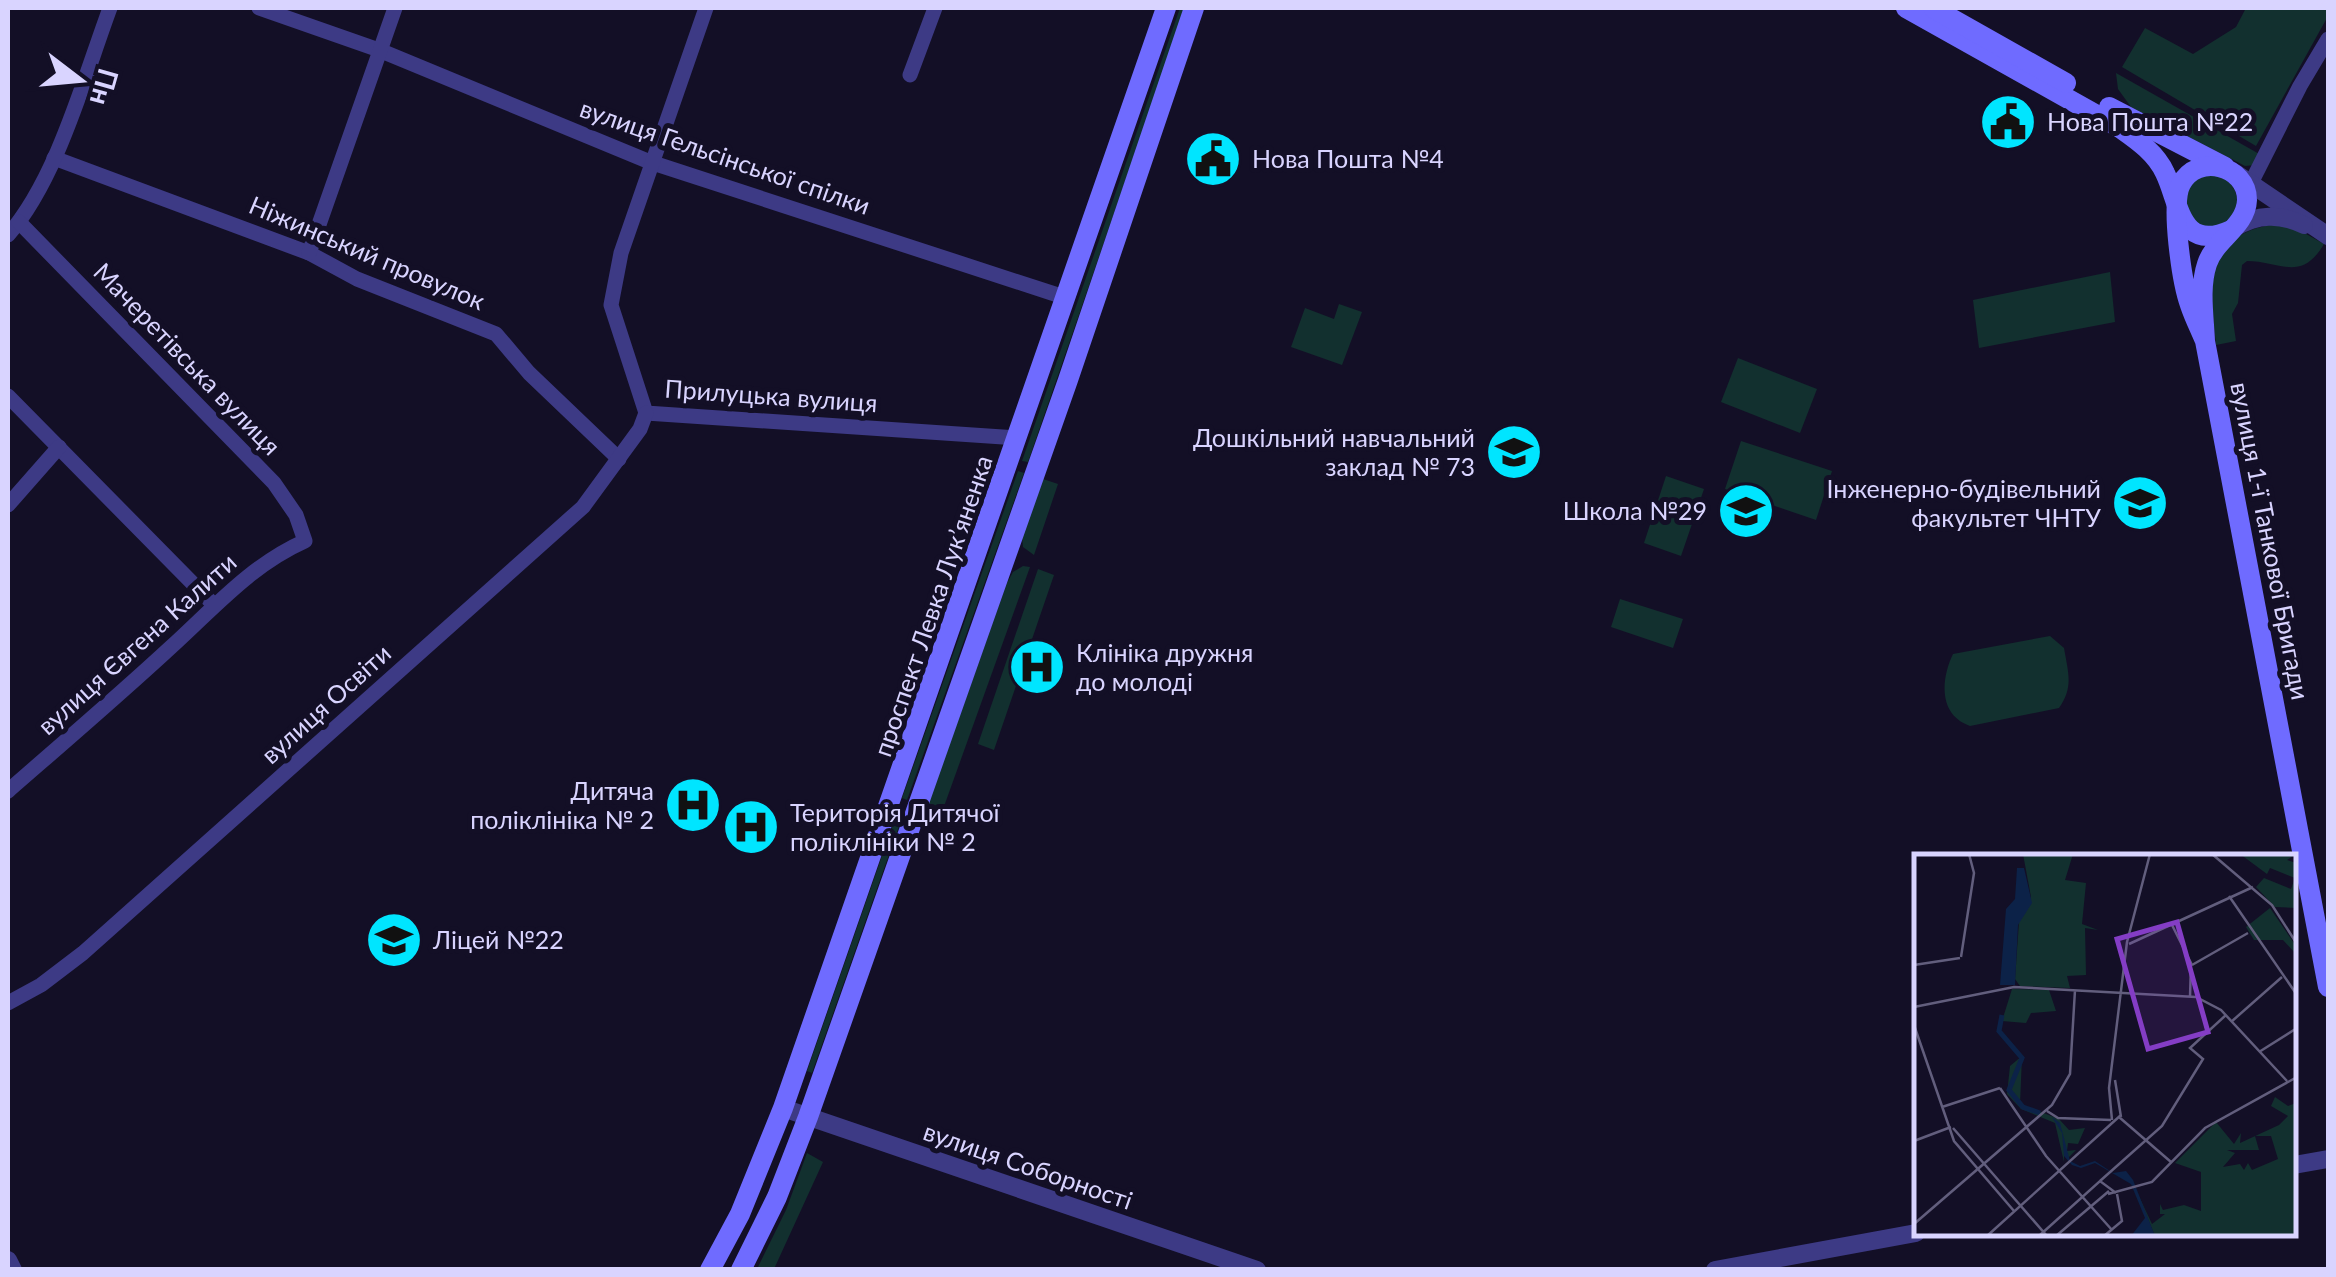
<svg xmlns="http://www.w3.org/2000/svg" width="2336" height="1277" font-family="Lato,sans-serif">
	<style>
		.green { fill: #12302f }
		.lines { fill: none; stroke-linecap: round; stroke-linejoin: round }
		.minor { stroke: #3d3a85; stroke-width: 15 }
		.tertiary { stroke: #3d3a85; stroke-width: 18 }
		.secondary { stroke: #6f6bff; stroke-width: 20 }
		.labels { text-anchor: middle; stroke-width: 10; stroke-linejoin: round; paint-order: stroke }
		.poi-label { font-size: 25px; fill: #d9d4ff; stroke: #130f26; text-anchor: start }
		.street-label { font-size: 25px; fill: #d9d4ff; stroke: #130f26 }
		.inset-river { fill: none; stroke: #0c2248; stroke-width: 5 }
		.inset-road { fill: none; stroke: #625e7d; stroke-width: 2.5 }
		.view { fill: #843dc5; fill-opacity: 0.15; stroke: #843dc5; stroke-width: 5 }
		.inset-edge { fill: none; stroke: #d9d4ff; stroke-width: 5 }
	</style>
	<rect width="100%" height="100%" fill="#130f26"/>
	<g class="green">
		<path d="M1180 8H1185L1028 462 1022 461Z"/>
		<path d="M2246 8H2328V16L2256 146 2122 67 2145 28 2193 54 2236 27Z"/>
		<path d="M2116 73 2261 155 2255 165 2245 166 2131 107 2118 89Z"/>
		<circle cx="2211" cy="201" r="26"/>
		<path d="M2275 224 2299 230 2324 244C2301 283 2280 261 2247 261L2242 265 2238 303 2232 314 2236 341 2216 345C2210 285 2201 236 2275 224Z"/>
		<path d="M2110 272 2115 322 1979 348 1973 300Z"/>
		<path d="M1339 304 1362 312 1342 365 1291 347 1305 308 1334 319Z"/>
		<path d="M1738 358 1817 389 1800 433 1721 402Z"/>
		<path d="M1741 441 1832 471 1816 520 1725 489Z"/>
		<path d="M1018 471 1024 473 907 800 902 798Z"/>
		<path d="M1666 476 1704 489 1681 556 1644 543Z"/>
		<path d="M1043 479 1058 484 1034 555 1023 547 1022 537Z"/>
		<path d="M1023 566 1030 567 942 812 927 807 1007 583 1013 572Z"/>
		<path d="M1038 569 1054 575 994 750 978 744Z"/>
		<path d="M1620 599 1683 619 1673 648 1611 627Z"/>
		<path d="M2050 636 2064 648C2068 672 2074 687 2059 708L1970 726C1938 715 1941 679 1953 654Z"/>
		<path d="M898 810 904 812 812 1073 807 1071Z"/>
		<path d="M807 1153 823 1162 774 1269H757L786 1210Z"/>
	</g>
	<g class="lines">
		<g class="minor">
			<path d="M259 8 379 50 650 162 1067 298"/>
			<path d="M706 8 621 253 611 305 646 413 1018 438"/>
			<path d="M910 75 935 8"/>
			<path d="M54 158 309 253 357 279 496 334 529 373 619 459"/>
			<path d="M2251 183 2300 86 2328 39"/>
			<path d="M8 235C57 179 84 78 110 8"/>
			<path d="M309 253 395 8"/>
			<path d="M8 396 213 604"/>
			<path d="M8 505 59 447"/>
			<path d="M8 791C63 743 118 696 171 647 214 608 251 565 305 541L296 515 274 483 19 222"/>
			<path d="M8 1003 41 985 83 953 583 507 640 429 646 413"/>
		</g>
		<g class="tertiary">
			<path d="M2235 173 2328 236"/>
			<path d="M2234 228C2258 214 2279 213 2304 225"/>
			<path d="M783 1108 1257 1270"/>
			<path d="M2294 1165 2328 1159"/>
			<path d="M8 1260 13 1270"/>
			<path d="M1715 1270 1916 1233"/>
		</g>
		<g class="secondary">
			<path d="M1906 8 2120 128C2137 140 2156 153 2165 173 2180 204 2180 253 2231 230"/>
			<path d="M1933 8 2066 83"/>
			<path d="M2109 107 2225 167"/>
			<path d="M2205 341C2200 329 2194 317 2190 305 2182 283 2170 203 2181 184 2197 153 2247 165 2247 200 2246 227 2215 239 2207 264 2199 288 2204 316 2205 341L2328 987"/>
			<path d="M710 1270 740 1214 783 1108 1166 8"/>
			<path d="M741 1270 777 1197 808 1117 1068 380 1194 8"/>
		</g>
	</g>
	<defs>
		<g id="civic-disc" transform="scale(2.875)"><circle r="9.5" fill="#00e5ff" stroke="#130f26"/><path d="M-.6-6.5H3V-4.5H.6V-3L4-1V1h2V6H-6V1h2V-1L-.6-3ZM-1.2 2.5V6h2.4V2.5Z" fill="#111"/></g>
		<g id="school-disc" transform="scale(2.875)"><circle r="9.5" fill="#00e5ff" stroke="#130f26"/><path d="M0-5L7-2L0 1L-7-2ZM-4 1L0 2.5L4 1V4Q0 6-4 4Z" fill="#111"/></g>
		<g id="university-disc" transform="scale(2.875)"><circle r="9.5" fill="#00e5ff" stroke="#130f26"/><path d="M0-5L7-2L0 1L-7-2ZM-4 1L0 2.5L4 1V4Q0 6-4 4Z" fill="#111"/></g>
		<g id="hospital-disc" transform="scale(2.875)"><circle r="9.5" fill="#00e5ff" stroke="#130f26"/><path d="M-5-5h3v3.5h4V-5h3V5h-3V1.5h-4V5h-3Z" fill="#111"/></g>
	</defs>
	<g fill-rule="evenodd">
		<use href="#civic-disc" x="2008" y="122"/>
		<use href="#civic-disc" x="1213" y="159"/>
		<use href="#school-disc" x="1514" y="452"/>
		<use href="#university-disc" x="2140" y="503"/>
		<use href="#school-disc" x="1746" y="511"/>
		<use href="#hospital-disc" x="1037" y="667"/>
		<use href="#hospital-disc" x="693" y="805"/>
		<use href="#hospital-disc" x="751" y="827"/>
		<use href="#school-disc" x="394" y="940"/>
	</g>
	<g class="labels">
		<g class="poi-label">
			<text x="2047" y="131">Нова Пошта №22</text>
			<text x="1252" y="168">Нова Пошта №4</text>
			<text x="1475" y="447" text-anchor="end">Дошкільний навчальний<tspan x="1475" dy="29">заклад № 73</tspan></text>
			<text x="2101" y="498" text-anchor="end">Інженерно-будівельний<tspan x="2101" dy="29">факультет ЧНТУ</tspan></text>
			<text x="1707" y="520" text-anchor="end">Школа №29</text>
			<text x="1076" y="662">Клініка дружня<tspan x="1076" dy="29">до молоді</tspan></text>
			<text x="654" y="800" text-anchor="end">Дитяча<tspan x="654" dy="29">поліклініка № 2</tspan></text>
			<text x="790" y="822">Територія Дитячої<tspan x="790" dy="29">поліклініки № 2</tspan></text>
			<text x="433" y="949">Ліцей №22</text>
		</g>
		<g class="street-label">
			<text transform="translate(725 157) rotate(19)" y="9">вулиця Гельсінської спілки</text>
			<text transform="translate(367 253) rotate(23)" y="9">Ніжинський провулок</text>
			<text transform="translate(187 359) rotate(46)" y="9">Мачеретівська вулиця</text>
			<text transform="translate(771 396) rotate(4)" y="9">Прилуцька вулиця</text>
			<text transform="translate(2270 541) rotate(79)" y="9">вулиця 1-ї Танкової Бригади</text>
			<text transform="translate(933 606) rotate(-71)" y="9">проспект Левка Лукʼяненка</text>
			<text transform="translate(137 644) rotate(-42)" y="9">вулиця Євгена Калити</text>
			<text transform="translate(326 704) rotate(-42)" y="9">вулиця Освіти</text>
			<text transform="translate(1028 1166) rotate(19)" y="9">вулиця Соборності</text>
		</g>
	</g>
	<g transform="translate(1914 854)">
		<rect width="382" height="382" fill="#130f26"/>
		<path d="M109 0H159L151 26 172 29 168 70 184 76 171 74 172 121 153 122 156 134 106 132 101 125 105 68 117 43ZM326 0H382L373 6 382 9V54L361 53 342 33 350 24 377 35 381 24 356 14 353 20ZM356 54 382 92V100L369 86H340L332 73ZM98 135 135 136 142 157 117 159 112 169 88 167ZM108 202 106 250 145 265 155 276 171 274 164 290 154 289 153 297 162 296 153 305 150 298V308L141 269 107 255 93 240 96 212ZM361 243 374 252 382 249V382H241L221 334 238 370 251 360H246V350L249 356 270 351 287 357V318L261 309 302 268 320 290 327 279 326 289 365 271 374 262 357 252ZM341 282H357L364 305 338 316 334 309 330 316 326 310 309 313 321 299 313 296H345Z" fill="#12302f" fill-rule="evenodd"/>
		<path d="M103 14H110L118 49 104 71 101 131H86L92 55 101 45ZM138 263 146 269 156 307 166 312 181 307 199 319 212 317 219 326 241 382H217L231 364 217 330 181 309 167 314 158 311 150 302 148 279Z" fill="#0c2248"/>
		<path class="inset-river" d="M88 161 85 177 108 204 95 236 109 253 126 259"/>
		<path class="inset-road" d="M298 0 358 51 383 90M315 42 383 141M257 69 277 109 276 143M213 88 236 0M215 90 339 33M47 103 60 19 55 0M0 111 46 104M278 111 334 79M0 153 100 133 282 143 307 156 373 227M317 168 368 123M0 171 40 287 100 357M345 198 383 174M201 226 207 263M86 234 132 302 198 376M28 253 86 234M133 257 144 264 197 266M205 263 257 308M198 266 195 234 213 88M39 274 133 382M0 287 37 273M186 327 248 272 289 205 276 194 312 161M194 340 238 328 291 274 383 223M0 370 138 251 156 220 161 136M126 381 186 327 202 339M73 382 207 261M142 382 195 337M190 382 208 367 203 340"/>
		<path class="view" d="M263 68 294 178 234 195 203 85Z"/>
		<rect width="382" height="382" class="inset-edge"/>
	</g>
	<rect width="2336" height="1277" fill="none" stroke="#d9d4ff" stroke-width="20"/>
	<g transform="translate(80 80) rotate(106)" stroke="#130f26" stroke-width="8" paint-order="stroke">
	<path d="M0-8L18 38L0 25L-18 38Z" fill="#d9d4ff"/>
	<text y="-15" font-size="28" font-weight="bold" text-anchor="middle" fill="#d9d4ff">Пн</text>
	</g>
</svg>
